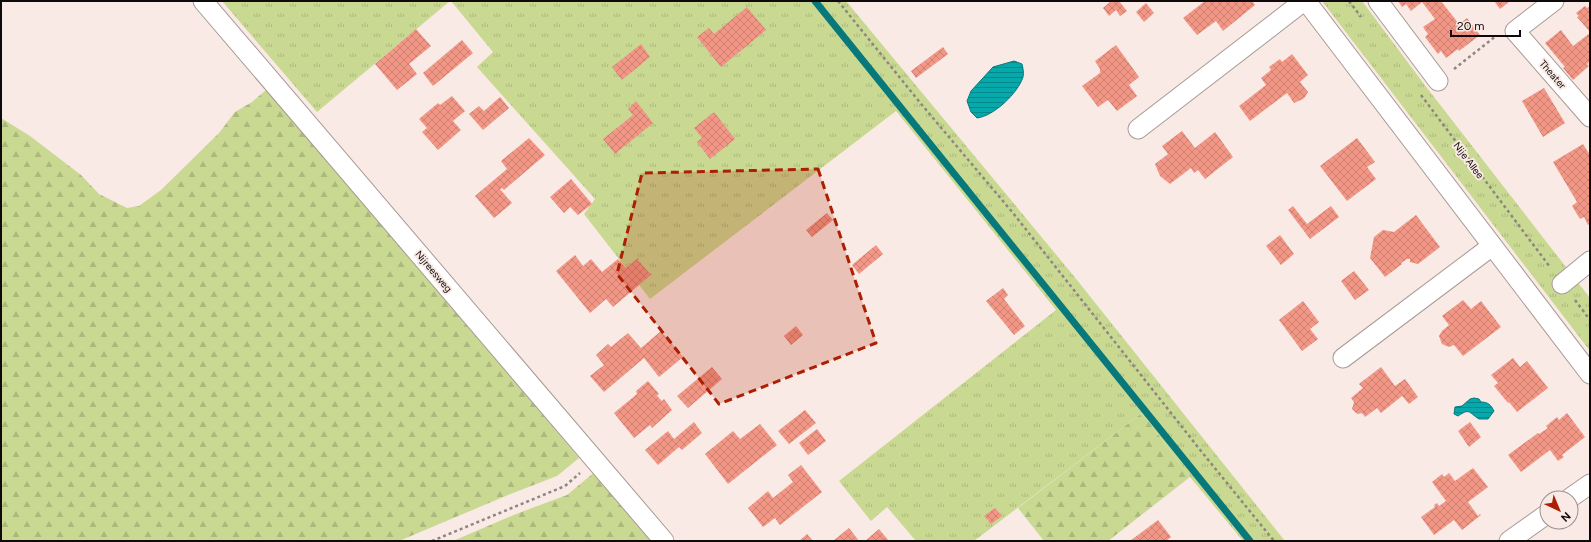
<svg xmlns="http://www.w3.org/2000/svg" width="1591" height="542" font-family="Figtree,sans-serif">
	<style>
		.grass { fill: url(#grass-tufts) }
		.forest { fill: url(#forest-firs) }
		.water { fill: url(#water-rules); stroke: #08797a }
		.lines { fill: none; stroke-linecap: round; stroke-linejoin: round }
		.stream { stroke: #08797a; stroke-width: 7 }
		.building { fill: url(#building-cross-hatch) }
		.street-casing { stroke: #a89a95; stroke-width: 21 }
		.path { stroke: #8f8582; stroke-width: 2.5; stroke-dasharray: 3 3; stroke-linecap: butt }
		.street { stroke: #fff; stroke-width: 19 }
		.marked { fill: #ad1f02; fill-opacity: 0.2; stroke: #ad1f02; stroke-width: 3; stroke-dasharray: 8 5; stroke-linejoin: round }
		.labels { text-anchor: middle; stroke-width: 4; stroke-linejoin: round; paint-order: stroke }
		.street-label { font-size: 10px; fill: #0f0a09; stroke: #f9eae5 }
	</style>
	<defs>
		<pattern id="grass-tufts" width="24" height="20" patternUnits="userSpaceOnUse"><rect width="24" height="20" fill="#c9d992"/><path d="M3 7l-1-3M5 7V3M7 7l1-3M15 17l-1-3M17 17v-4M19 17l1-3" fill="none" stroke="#abb97d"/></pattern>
		<pattern id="forest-firs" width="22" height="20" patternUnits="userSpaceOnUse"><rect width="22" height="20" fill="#c9d992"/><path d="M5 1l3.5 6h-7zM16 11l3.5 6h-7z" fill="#abb97d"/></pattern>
		<pattern id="water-rules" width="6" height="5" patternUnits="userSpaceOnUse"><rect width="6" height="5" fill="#05a9ab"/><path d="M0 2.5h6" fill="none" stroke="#058889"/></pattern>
		<pattern id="building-cross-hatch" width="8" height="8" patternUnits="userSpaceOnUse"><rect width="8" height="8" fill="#f29786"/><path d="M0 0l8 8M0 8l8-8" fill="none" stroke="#ce8172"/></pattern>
	</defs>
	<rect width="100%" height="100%" fill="#f9eae5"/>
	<g class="grass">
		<path d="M222 1H450L317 112Z"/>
		<path d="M451 1H846L1073 275 1285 541H1243L1190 477 1142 413 974 541H916L887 507 871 521 839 481 1056 310 896 111 650 299 584 214 595 199 477 67 493 52Z"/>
		<path d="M1322 1H1362L1424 84 1590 298V351Z"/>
	</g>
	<g class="forest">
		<path d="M266 90 285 112 346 178 579 458 557 476 508 495 399 541H1V118L30 136 81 175 99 194 127 208 139 206 161 190 219 133 235 112 252 102Z"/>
		<path d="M1142 413 1190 477 1108 541H1044L1018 508Z"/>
		<path d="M596 471 655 541H453L516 514 567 495Z"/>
	</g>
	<g class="water">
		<path d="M1014 61 1022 64C1023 68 1024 73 1023 77 1018 93 994 116 977 118L971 112 967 101 971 91 993 67Z"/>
		<path d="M1474 398 1479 399 1481 402C1488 402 1491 405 1494 411L1488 419H1479C1468 412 1470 408 1458 416L1454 414 1455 407 1462 406 1470 399Z"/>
	</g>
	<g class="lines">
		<path class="stream" d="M815 1 1250 541"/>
	</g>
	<g class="building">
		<path d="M1111 1H1119L1127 11 1120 16 1116 10 1109 16 1103 8Z"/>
		<path d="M1205 1H1252L1255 5 1223 31 1216 21 1197 35 1183 18Z"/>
		<path d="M1398 1H1441L1459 24 1467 18 1480 35 1459 51 1458 49 1446 58 1441 51 1438 54 1425 37 1428 34 1423 27 1435 19 1422 2 1411 11 1406 4 1402 7Z"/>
		<path d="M1494 1H1508L1509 2 1500 9Z"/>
		<path d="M1146 3 1154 13 1144 22 1136 12Z"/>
		<path d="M1585 6 1587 8 1590 6V32L1577 17 1579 16 1576 13Z"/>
		<path d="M747 7 766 30 721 67 697 37 709 28 714 34Z"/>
		<path d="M416 29 431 46 409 64 417 74 397 90 375 64Z"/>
		<path d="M1561 30 1573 46 1590 33V61L1587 64 1589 66 1573 80 1563 68 1565 67 1545 43Z"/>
		<path d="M462 40 473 53 433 86 423 73Z"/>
		<path d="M641 44 650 57 622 80 612 67Z"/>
		<path d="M1116 45 1139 77 1129 85 1137 96 1117 111 1108 100 1098 107 1082 86 1100 73V69L1095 61Z"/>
		<path d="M943 47 948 54 916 78 911 71Z"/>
		<path d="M1292 54 1308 75 1300 82 1308 92 1305 97 1303 99 1294 103 1287 93 1250 121 1239 106 1266 85 1261 78 1271 70 1269 67 1280 59 1282 62Z"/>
		<path d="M1544 88 1565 123 1543 137 1522 101Z"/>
		<path d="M452 96 465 111 453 121 461 130 438 150 422 132 427 128 419 119 438 103 440 105Z"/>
		<path d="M500 97 509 108 483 130 469 114 479 106 484 111Z"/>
		<path d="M636 101 653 123 615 154 603 139 633 115 628 109Z"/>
		<path d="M714 112 735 139 710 159 697 142 702 138 694 128Z"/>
		<path d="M1182 131 1195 148 1215 132 1233 157 1205 179 1198 170 1194 173 1191 168 1170 184 1160 176 1155 164 1168 154 1162 146Z"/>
		<path d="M529 138 545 155 504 190 502 188 500 189 512 203 494 218 475 196 507 169 501 161Z"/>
		<path d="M1357 138 1375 162 1367 167 1376 179 1347 201 1320 166Z"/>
		<path d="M1583 144 1590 155V224L1588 225 1584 217 1580 219 1572 206 1577 202 1553 162Z"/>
		<path d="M571 179 592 204 578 215 570 207 564 213 550 197Z"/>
		<path d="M1293 206 1307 224 1331 206 1339 217 1310 239 1288 210Z"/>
		<path d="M827 213 833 220 812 237 806 230Z"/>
		<path d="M1416 215 1440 247 1418 264 1410 262V259H1407L1401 263 1402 264 1385 277 1370 258 1374 237 1383 230 1394 232Z"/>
		<path d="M1280 235 1294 254 1281 265 1266 246Z"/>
		<path d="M876 245 883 254 859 274 852 265Z"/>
		<path d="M575 255 583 266 591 259 602 272 618 259 626 268 638 258 639 259 638 260 650 274 651 273 652 274 613 307 606 299 590 313 556 271Z"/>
		<path d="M1354 271 1369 290 1355 300 1341 281Z"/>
		<path d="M1003 288 1008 295 1004 299 1025 326 1014 335 986 301Z"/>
		<path d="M1463 300 1471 309 1481 301 1501 327 1463 356 1454 345 1449 347 1442 344 1439 336 1442 331 1449 325 1442 316Z"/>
		<path d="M1303 301 1319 322 1310 329 1318 339 1302 351 1279 320Z"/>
		<path d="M796 326 803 335 791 345 784 336Z"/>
		<path d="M661 331 683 357 659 377 644 358 604 392 590 376 604 365 596 355 608 344 611 347 628 333 641 348Z"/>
		<path d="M1513 358 1520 367 1527 361 1548 388 1517 412 1509 402 1508 403 1494 386 1498 383 1491 375Z"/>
		<path d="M712 367 722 379 688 408 677 396Z"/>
		<path d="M1381 367 1395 386 1405 379 1418 397 1409 404 1402 396 1381 413 1377 408 1365 417 1362 413 1358 414 1355 412 1352 409 1354 402 1351 398 1363 388 1359 384Z"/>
		<path d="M648 381 659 394 657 395 658 397 662 401 664 399 672 410 652 428 650 425 634 438 614 413 637 394 636 391Z"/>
		<path d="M805 410 816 423 789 444 778 431Z"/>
		<path d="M1567 413 1585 437 1562 455 1564 457 1558 461 1550 450 1521 472 1508 455 1538 433 1539 434 1548 428 1546 426 1557 417 1559 420Z"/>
		<path d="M694 422 702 433 682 450 679 447 658 465 645 450 668 431 674 439Z"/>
		<path d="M1470 422 1481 437 1469 447 1458 431Z"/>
		<path d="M760 424 777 445 728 484 705 454 733 431 740 439Z"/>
		<path d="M817 429 826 441 808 455 799 443Z"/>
		<path d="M801 465 822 492 780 525 775 518 763 527 748 508 768 491 773 498 793 482 788 475Z"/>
		<path d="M1473 468 1488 487 1468 502 1478 516 1480 514 1481 515 1462 530 1454 520 1434 535 1421 517 1435 507 1434 505 1437 503 1439 506 1446 501 1432 482 1442 474 1444 477 1449 473 1455 481Z"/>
		<path d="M995 508 1002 516 991 524 984 516Z"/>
		<path d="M1158 520 1171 537 1166 541H1130Z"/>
		<path d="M849 528 859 541H833Z"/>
		<path d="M879 529 889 541H865Z"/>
		<path d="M807 534 813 541H799Z"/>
	</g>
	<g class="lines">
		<g class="street-casing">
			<g id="street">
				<path d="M203 1 664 541"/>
				<path d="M1306 1 1590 374"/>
				<path d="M1378 1 1438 81"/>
				<path d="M1554 1 1515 31 1590 117"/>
				<path d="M1138 129 1304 1"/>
				<path d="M1562 284 1590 261"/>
				<path d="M1343 358 1492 246"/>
				<path d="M1570 498 1590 484"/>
				<path d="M1509 541 1547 514"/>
			</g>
		</g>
		<g class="path">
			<path d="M838 1 922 105 1013 213 1201 451 1274 541"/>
			<path d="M1349 1 1361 17"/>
			<path d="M1454 69 1496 36"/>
			<path d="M1421 95 1550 267"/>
			<path d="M1575 300 1590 320"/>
			<path d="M432 541 565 486 580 473"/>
		</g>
		<use href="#street" class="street"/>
	</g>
	<path class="marked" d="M818 169 876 343 719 404 617 274 642 173Z"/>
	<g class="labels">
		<g class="street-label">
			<text transform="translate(1553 74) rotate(49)" y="4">Theater</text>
			<text transform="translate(1469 160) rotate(53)" y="4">Nije Allee</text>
			<text transform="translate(434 271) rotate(50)" y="4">Nijreesweg</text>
		</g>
	</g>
	<rect width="1591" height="542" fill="none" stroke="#0f0a09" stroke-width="4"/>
	<g transform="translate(1559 510) rotate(136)"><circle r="19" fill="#f9eae5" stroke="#9b908d"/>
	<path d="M0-3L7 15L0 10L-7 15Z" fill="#ad1f02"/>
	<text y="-6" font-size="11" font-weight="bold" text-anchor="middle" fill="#0f0a09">N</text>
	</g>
	<path d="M1451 30v6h69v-6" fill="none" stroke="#0f0a09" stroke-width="2"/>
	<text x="1457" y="30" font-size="12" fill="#0f0a09" stroke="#f9eae5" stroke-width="3" paint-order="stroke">20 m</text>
</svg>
